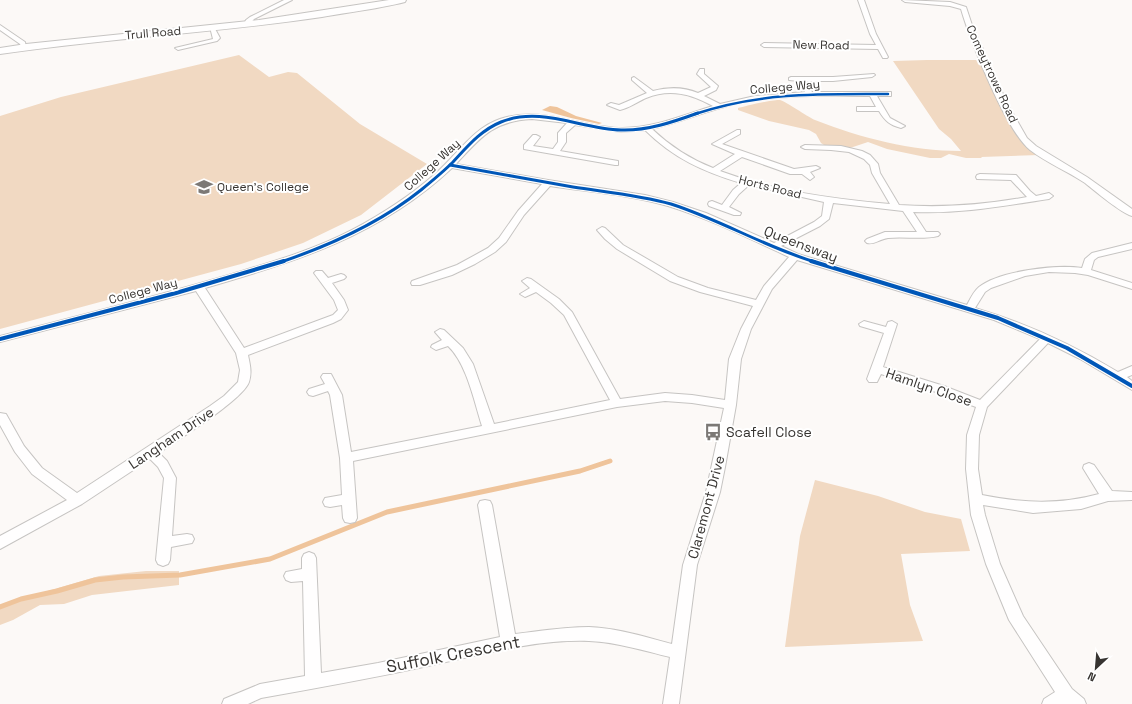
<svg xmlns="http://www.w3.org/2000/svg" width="1132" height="704" font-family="'Space Grotesk',sans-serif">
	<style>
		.green { fill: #f1d9c2 }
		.water { fill: #efc49b }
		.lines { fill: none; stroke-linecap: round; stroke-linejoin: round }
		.stream { stroke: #efc49b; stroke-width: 5 }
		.street-casing { stroke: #c6c4c2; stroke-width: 2 }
		.secondary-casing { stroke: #c6c4c2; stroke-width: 2 }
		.street { fill: #fffefe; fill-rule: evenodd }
		.secondary { fill: #fffefe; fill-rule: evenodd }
		.cycleway-far2-casing { stroke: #fff; stroke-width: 4 }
		.cycleway-far1-casing { stroke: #fff; stroke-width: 5 }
		.cycleway-casing { stroke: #fff; stroke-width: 6 }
		.cycleway-far2 { stroke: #0057b8; stroke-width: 2.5 }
		.cycleway-far1 { stroke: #0057b8; stroke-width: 3 }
		.cycleway { stroke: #0057b8; stroke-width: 4 }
		.labels { text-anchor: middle; stroke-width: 4; stroke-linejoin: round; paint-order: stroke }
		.far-street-label { font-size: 12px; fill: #373431; stroke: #fff }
		.far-poi-label { font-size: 12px; fill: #373431; stroke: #fff; text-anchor: start }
		.street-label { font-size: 14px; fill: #373431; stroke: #fff }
		.poi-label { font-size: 14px; fill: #373431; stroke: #fff; text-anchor: start }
		.near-street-label { font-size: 17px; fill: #373431; stroke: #fff }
	</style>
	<rect width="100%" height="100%" fill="#fcf9f7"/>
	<g class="green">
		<path d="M239 55 269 77 288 72 297 73 360 124 427 164 361 215 303 243 241 264 0 329V116L61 97Z"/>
		<path d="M927 60H982C995 93 1007 135 1039 155L981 157 982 158H966L949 154 941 158H930L887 149 868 142 850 148 824 145 821 143 816 134 809 130 769 121 738 110V108C745 106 774 99 780 100 787 102 806 116 815 120 861 138 911 151 961 151L951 139 939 129 893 61Z"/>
		<path d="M815 480 878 496 925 512 961 519 970 551 901 554 910 605 923 641 785 647 800 536Z"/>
		<path d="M146 571H179V585L92 595 64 604 40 605 13 620 0 625V605L99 576Z"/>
	</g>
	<path class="water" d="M550 106 557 107 576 116 602 123 599 124 571 118 542 110Z"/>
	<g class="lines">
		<path class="stream" d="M0 607 21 599 57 591 95 580 123 577 180 575 270 559 387 512 580 471 610 461"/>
		<g class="street-casing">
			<g id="street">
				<path d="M284 0H292L254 19 249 25 244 24 246 20 250 17Z"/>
				<path d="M858 0H864L876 34 888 57 887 58H883L878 49 764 47 761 45 764 43 876 45 870 34Z"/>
				<path d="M902 0 950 2 966 7 972 25 1007 103 1027 138 1036 146 1087 177 1132 209V216C1121 213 1095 191 1085 183 1067 171 1047 163 1030 150 1006 131 970 40 961 9L950 6 905 2Z"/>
				<path d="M0 25 25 42 26 48H22L20 44 0 30Z"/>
				<path d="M210 27H214L220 38 217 41 178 50 175 48 213 39Z"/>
				<path d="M700 69H704V74L718 86 716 90 704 96 720 104 755 96 805 92 799 81 789 80V78L791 77H833L874 74 875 75 872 77 833 81H806L812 92H891V96H877L890 118 905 126 901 128C890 125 885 121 879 111H857V107H876L870 96C825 96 779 94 735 104 707 111 680 122 652 129 670 146 690 159 713 168L735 154 712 144 737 130H740V134L722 144 794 169 816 166 820 168 810 172 814 177 810 180 802 174H790L742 157 720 171C774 191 832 199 890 204L872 173 870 165 864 159 849 152 831 150 805 149 801 147 805 145 841 146 862 151 870 155 878 164 880 173 899 205C943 208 983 205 1027 197L1011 180 977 179 976 177 977 175 980 174 1016 175 1030 191 1036 196 1049 193 1053 196 1049 199C1002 206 961 214 913 212L926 232H938L940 234 938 236C922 240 904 236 888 238 880 239 874 245 867 243L865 241 867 239 885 232H917L903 211 833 203 829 219 820 226 781 246 798 254 967 305C970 299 974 291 979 287 999 271 1057 264 1082 268L1085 259 1092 253 1132 243V249L1098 257 1094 260 1091 270 1132 283V289L1088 275 1075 273 1049 272 1025 276 991 288 985 292 975 308C1026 323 1073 345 1118 372L1132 366V375L1127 377 1132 381V390L1080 359 1048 343 987 407 979 435 978 469 982 495C1022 503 1059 505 1099 494L1083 468 1084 465 1089 463 1094 465 1112 491 1132 492V500L1108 501 1081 509 1033 513 983 505 985 515 1000 564 1023 616 1072 689 1084 699 1086 704H1042L1044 699 1055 692 1009 620 986 564 971 515 966 469 967 435 976 407 936 392 881 374 877 382H869L867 379 884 333 860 326 859 324 864 321 886 327 888 322 892 321 897 324 883 367 944 386 980 400 1040 339 994 320 797 260 772 289 751 329 741 359 736 405 725 467 720 492 697 565 679 704H663L670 657C644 651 617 642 589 641 535 639 481 655 428 666 373 678 317 688 261 698L248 704H222L224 699 260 684 305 676 303 581 291 582 286 580 284 576 286 572 302 569V558L304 554 309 552 314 554 316 558 321 673 378 663 500 637 478 505 480 501 485 500 490 501 492 505 515 634C540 631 564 627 589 627 617 628 645 637 672 644L683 565 706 492 724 408 692 403 665 401 617 407 353 461 357 518 355 522 350 523 345 522 343 518 342 505 330 507 325 506 323 502 325 498 342 495 340 458 330 395 328 391 313 396 309 395 307 392 309 389 325 384 321 377 323 374H331L342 395 351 452 482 426C474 401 467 364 448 346L436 350 431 347 432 345 442 340 435 332 440 329 444 330 463 348 473 364 494 424 610 400 564 315 551 303 536 292 525 297 520 294 530 288 522 281 527 278 531 279 559 299 572 312 620 399 665 393 692 395 725 400 729 359 741 329 753 306 700 292 670 281 617 249 605 239 597 230 602 227 605 228 623 245 678 277 708 288 756 300 764 286 789 257C750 239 710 219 668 206 630 195 589 192 550 186L524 215 506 242 495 252 475 264 452 275 420 285H412L411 283 412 281 457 265 488 248 499 238 518 211 542 184 452 168C381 235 296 262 205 288L244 348 333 315 338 310 334 300 314 273 316 271H322L328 278 341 274 344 275 346 277 344 279 332 283 344 300 348 310 341 319 333 323 248 355C250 365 252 372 249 382 243 400 177 440 159 453L167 461 176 478 172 536 187 534 192 535 194 539 192 543 171 547 170 560 168 564 163 566 158 564 156 560 164 478 158 467 150 459 82 504 0 549V536L67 500 32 474 15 452 0 425V413L6 414 24 446 42 468 77 493 210 406 224 396 238 382 240 370 236 353 196 291 0 342V336C75 317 150 298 225 276 268 263 312 251 352 230 382 214 410 196 435 174 456 156 473 128 500 119 542 105 581 128 623 128 654 128 683 115 713 106 691 94 670 88 646 98 637 102 629 108 620 110L607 105 611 103 619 105 647 93 632 80V78L634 77 653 91C668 87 684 87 698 93L711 87 697 74ZM532 119 567 123 558 133V142L553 149 533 146 540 137 536 135H533L524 145V149L615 165H618V161L560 151 566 142V133L575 125 621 132 645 130C673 158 704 172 741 183L733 190 722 205 712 201 709 202 708 204 709 206 734 215H740L741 213 729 207 739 194 749 185 824 202 822 216 814 222 774 243 706 213 673 202 645 195 548 180 456 164C481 137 493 121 532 119Z"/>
			</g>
		</g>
		<g class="secondary-casing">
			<path id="secondary" d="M389 0H406L405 2C378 9 349 12 322 17 215 33 107 38 0 54V48L26 44 259 20Z"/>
		</g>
		<use href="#street" class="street"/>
		<use href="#secondary" class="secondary"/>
		<g class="cycleway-far2-casing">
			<path id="cycleway-far2" d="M695 114C761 92 820 94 888 94"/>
		</g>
		<g class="cycleway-far1-casing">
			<g id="cycleway-far1">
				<path d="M450 165C491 172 532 180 573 187 605 192 639 195 671 204 721 220 765 247 815 262"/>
				<path d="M281 262C331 245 380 223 421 190 432 181 443 172 453 162 467 147 481 130 501 122 541 106 581 129 621 130 647 131 673 122 698 113"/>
			</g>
		</g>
		<g class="cycleway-casing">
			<g id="cycleway">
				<path d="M811 261 998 318 1067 348 1132 386"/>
				<path d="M0 339 176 293 284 261"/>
			</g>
		</g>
		<use href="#cycleway-far2" class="cycleway-far2"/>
		<use href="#cycleway-far1" class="cycleway-far1"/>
		<use href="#cycleway" class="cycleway"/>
	</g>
	<defs>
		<g id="school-bare" transform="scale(1.38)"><path d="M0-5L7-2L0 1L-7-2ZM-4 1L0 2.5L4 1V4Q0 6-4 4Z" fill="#7c7976" stroke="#fff" stroke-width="2.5" paint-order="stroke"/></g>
		<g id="bus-bare" transform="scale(1.38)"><path d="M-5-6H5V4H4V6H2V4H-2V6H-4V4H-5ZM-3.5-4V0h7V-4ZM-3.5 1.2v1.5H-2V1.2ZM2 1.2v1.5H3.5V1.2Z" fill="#7c7976" stroke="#fff" stroke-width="2.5" paint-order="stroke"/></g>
	</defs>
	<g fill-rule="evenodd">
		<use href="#school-bare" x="204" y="187"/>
		<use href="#bus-bare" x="713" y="432"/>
	</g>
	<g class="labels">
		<g class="far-street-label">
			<text transform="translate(153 33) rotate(-5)" y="4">Trull Road</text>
			<text transform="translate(821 45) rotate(1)" y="4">New Road</text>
			<text transform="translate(992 74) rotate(65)" y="4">Comeytrowe Road</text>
			<text transform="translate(785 87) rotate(-5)" y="4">College Way</text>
			<text transform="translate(432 165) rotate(-42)" y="4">College Way</text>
			<text transform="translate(770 187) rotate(14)" y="4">Horts Road</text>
			<text transform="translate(143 291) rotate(-15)" y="4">College Way</text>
		</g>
		<g class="far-poi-label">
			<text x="217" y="191">Queen's College</text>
		</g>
		<g class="street-label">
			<text transform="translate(801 244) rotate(21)" y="5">Queensway</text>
			<text transform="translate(929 387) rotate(19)" y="5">Hamlyn Close</text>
			<text transform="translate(171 438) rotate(-34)" y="5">Langham Drive</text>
			<text transform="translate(706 507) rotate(-75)" y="5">Claremont Drive</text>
		</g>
		<g class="poi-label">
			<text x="726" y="437">Scafell Close</text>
		</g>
		<g class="near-street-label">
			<text transform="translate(453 654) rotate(-11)" y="6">Suffolk Crescent</text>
		</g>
	</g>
	<g transform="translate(1096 668) rotate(206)" stroke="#ffffff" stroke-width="3" paint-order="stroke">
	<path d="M0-3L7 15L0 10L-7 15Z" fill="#373431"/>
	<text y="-6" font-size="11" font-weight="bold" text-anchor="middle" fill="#373431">N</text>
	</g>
</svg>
